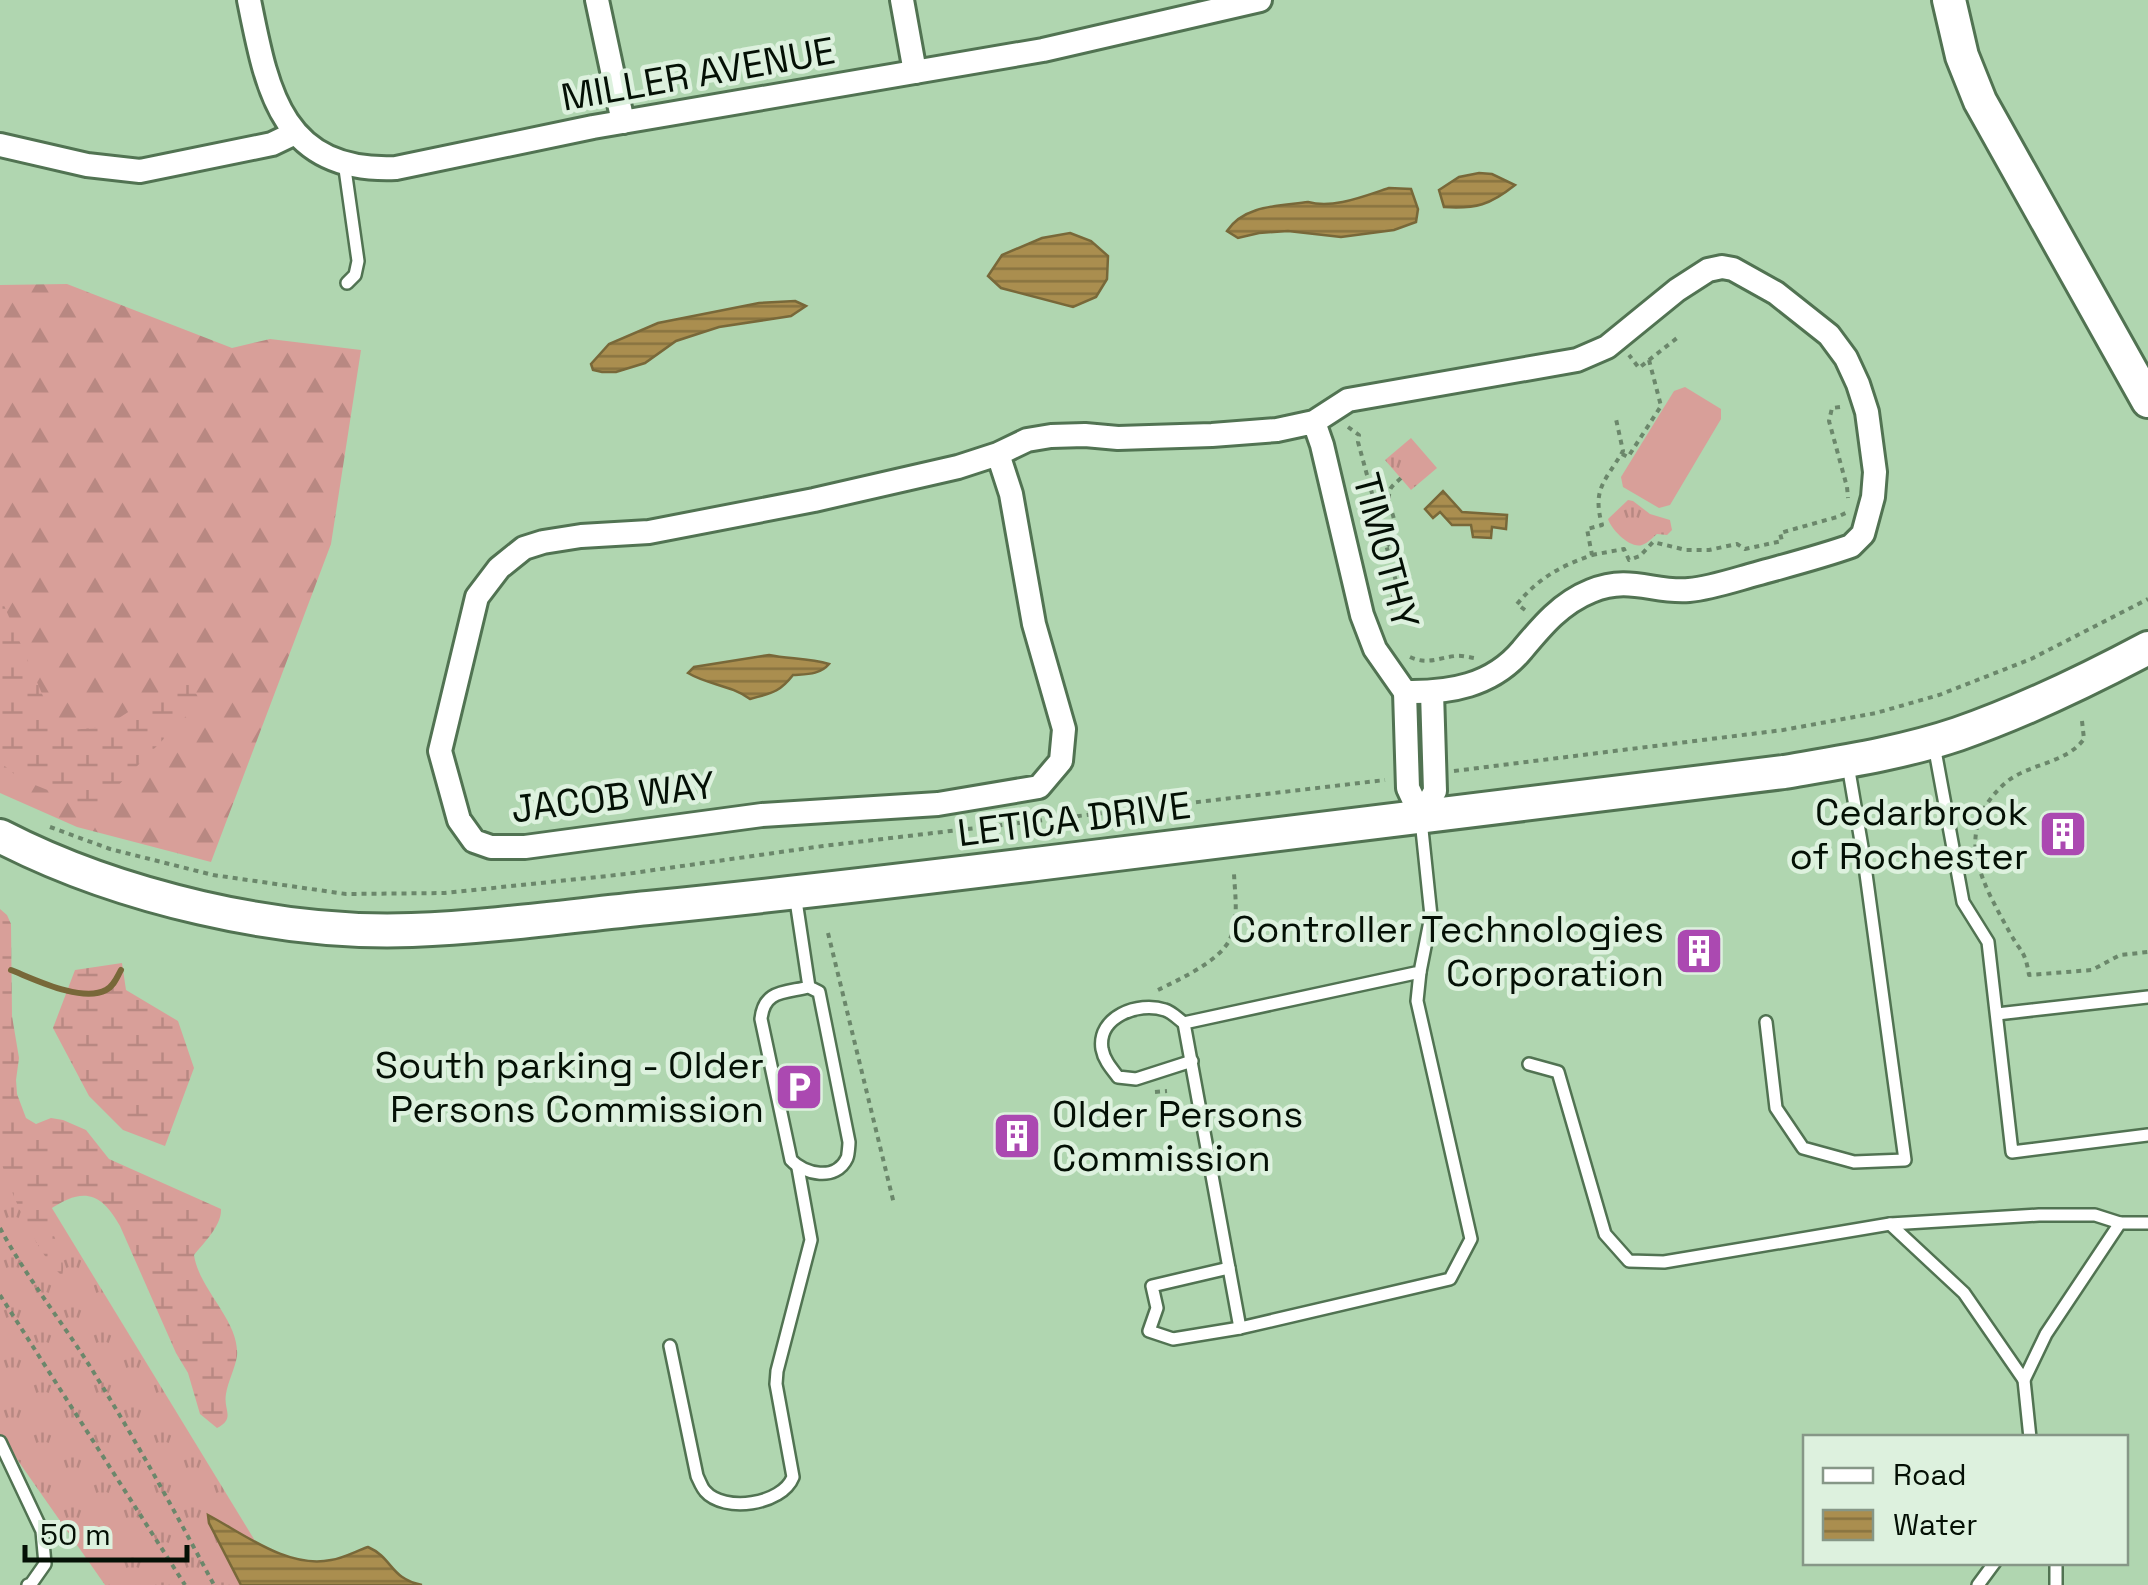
<svg xmlns="http://www.w3.org/2000/svg" width="2148" height="1585" font-family="'Space Grotesk',sans-serif">
	<style>
		.grass { fill: url(#grass-tufts) }
		.forest { fill: url(#forest-firs) }
		.wetland { fill: url(#wetland-marsh) }
		.garden { fill: #d89f99 }
		.water { fill: url(#water-rules); stroke: #786839; stroke-width: 2.5 }
		.lines { fill: none; stroke-linecap: round; stroke-linejoin: round }
		.stream { stroke: #786839; stroke-width: 6 }
		.lane-casing { stroke: #517352; stroke-width: 16 }
		.street-casing { stroke: #517352; stroke-width: 28 }
		.secondary-casing { stroke: #517352; stroke-width: 38 }
		.path { stroke: #6b876b; stroke-width: 4; stroke-dasharray: 5 5; stroke-linecap: butt }
		.lane { stroke: #fff; stroke-width: 11 }
		.street { stroke: #fff; stroke-width: 22 }
		.secondary { stroke: #fff; stroke-width: 32 }
		.labels { text-anchor: middle; stroke-width: 9; stroke-linejoin: round; paint-order: stroke }
		.street-label { font-size: 38px; fill: #041005; stroke: #ddf1de }
		.poi-label { font-size: 38px; fill: #041005; stroke: #ddf1de; text-anchor: end }
	</style>
	<defs>
		<pattern id="grass-tufts" width="24" height="20" patternUnits="userSpaceOnUse" patternTransform="scale(2.5)"><rect width="24" height="20" fill="#d89f99"/><path d="M3 7l-1-3M5 7V3M7 7l1-3M15 17l-1-3M17 17v-4M19 17l1-3" fill="none" stroke="#b88882"/></pattern>
		<pattern id="forest-firs" width="22" height="20" patternUnits="userSpaceOnUse" patternTransform="scale(2.5)"><rect width="22" height="20" fill="#d89f99"/><path d="M5 1l3.5 6h-7zM16 11l3.5 6h-7z" fill="#b88882"/></pattern>
		<pattern id="wetland-marsh" width="20" height="14" patternUnits="userSpaceOnUse" patternTransform="scale(2.5)"><rect width="20" height="14" fill="#d89f99"/><path d="M1 5h8M5 5V1M11 12h8M15 12V8" fill="none" stroke="#b88882"/></pattern>
		<pattern id="water-rules" width="6" height="5" patternUnits="userSpaceOnUse" patternTransform="scale(2.5)"><rect width="6" height="5" fill="#aa8e4f"/><path d="M0 2.5h6" fill="none" stroke="#887340"/></pattern>
	</defs>
	<rect width="100%" height="100%" fill="#b0d6b0"/>
	<g class="grass">
		<path d="M1411 438 1437 468 1411 490 1385 460Z"/>
		<path d="M1628 500 1633 501 1650 514 1670 520 1672 530 1667 535 1657 534C1652 538 1648 543 1642 545 1630 549 1611 529 1608 519Z"/>
		<path d="M0 1123 282 1585H105L0 1435Z"/>
	</g>
	<path class="forest" d="M67 284 232 348 270 339 361 350 331 544 211 862 77 827 0 793V285Z"/>
	<g class="wetland">
		<path d="M0 596 58 731 105 727 184 676 201 701 95 809 20 779 0 762Z"/>
		<path d="M0 909 7 915 11 924 12 1016 19 1058 16 1080 17 1094 26 1118 36 1124 51 1118 63 1120 86 1130 109 1159 221 1209C222 1225 204 1243 194 1255 199 1290 240 1321 237 1356 235 1369 228 1381 226 1394 223 1410 236 1418 217 1428L200 1414 188 1373 176 1353 120 1226C100 1190 81 1188 49 1210 47 1233 68 1254 62 1276 35 1251 12 1195 0 1159Z"/>
		<path d="M122 963 126 990 178 1021 194 1068 165 1146 123 1130 89 1096 53 1028 75 970Z"/>
	</g>
	<path class="garden" d="M1685 387 1721 409V419L1670 505 1659 508 1623 487 1621 477 1674 391Z"/>
	<g class="water">
		<path d="M1479 173 1492 174 1515 185C1490 205 1476 209 1444 207L1439 190 1459 177Z"/>
		<path d="M1389 188 1411 189 1418 209 1416 222 1394 230 1341 237 1288 231 1259 233 1238 238 1227 231C1244 205 1279 206 1308 202 1334 209 1364 196 1389 188Z"/>
		<path d="M1070 233 1091 241 1108 256 1107 279 1096 297 1073 307 1001 288 988 276 1002 255 1042 238Z"/>
		<path d="M795 301 806 306 791 316 719 327 676 341 645 363 616 372H602L593 370 591 364 609 344 658 323 759 303Z"/>
		<path d="M1443 491 1462 512 1507 515 1506 529 1492 527 1491 538 1473 537 1471 525H1452L1440 512 1433 518 1425 509Z"/>
		<path d="M769 655C789 659 809 658 829 664 820 675 806 674 793 675 779 693 771 693 750 699 731 685 708 685 688 673L694 667Z"/>
		<path d="M208 1515C244 1534 288 1569 331 1560 344 1558 356 1551 368 1547 393 1558 390 1579 422 1585H241L209 1523Z"/>
	</g>
	<g class="lines">
		<path class="stream" d="M11 970C34 979 82 1003 106 990 114 986 117 977 121 970"/>
		<g class="lane-casing">
			<g id="lane">
				<path d="M344 162 358 261 355 275 347 283"/>
				<path d="M1934 745 1963 902 1988 942 2012 1152 2148 1135"/>
				<path d="M795 894 809 987 819 992 849 1142C849 1144 848 1157 847 1158 836 1182 804 1174 791 1160L761 1019C764 990 784 993 809 987"/>
				<path d="M1997 1014 2148 997"/>
				<path d="M1766 1022 1776 1108 1803 1148 1854 1162 1905 1160 1864 859 1848 765"/>
				<path d="M1184 1023C1178 1019 1172 1012 1165 1010 1138 1001 1097 1017 1102 1049 1104 1060 1111 1068 1118 1077L1136 1079 1192 1061"/>
				<path d="M1529 1064 1558 1072 1605 1234 1629 1261 1664 1262 1890 1224 2039 1215H2095L2120 1223"/>
				<path d="M1890 1224 1964 1293 2024 1380"/>
				<path d="M1229 1268 1152 1286 1157 1308 1149 1331 1173 1339 1240 1328 1450 1279 1471 1239 1417 1001 1420 972"/>
				<path d="M1240 1328 1184 1023 1420 972 1431 916 1421 820"/>
				<path d="M670 1346 697 1476C698 1478 703 1490 705 1491 724 1513 782 1505 793 1477L776 1384 777 1371 811 1240 798 1168"/>
				<path d="M2030 1438 2024 1380 2046 1334 2120 1223H2148"/>
				<path d="M0 1442 42 1531 45 1564 31 1584 28 1585"/>
				<path d="M2056 1562V1585"/>
				<path d="M1978 1585 1995 1562"/>
			</g>
		</g>
		<g class="street-casing">
			<g id="street">
				<path d="M249 0C267 90 281 173 396 168L593 127 1043 50 1260 0"/>
				<path d="M597 0 623 122"/>
				<path d="M902 0 915 72"/>
				<path d="M0 145 87 165 140 171 272 144 295 133"/>
				<path d="M998 454 1011 494 1034 624 1064 729 1061 761 1039 787 938 804 762 815 525 847H491L474 841 459 820 440 751 477 597 499 568 524 548 543 542 581 536 649 532 814 500 958 467 998 454 1027 440 1051 436 1085 435 1118 438 1212 435 1277 430 1314 422 1348 400 1577 360 1607 347 1677 290 1708 270 1722 267 1733 269 1776 293 1829 335 1846 358 1858 384 1867 412 1875 472 1873 497 1863 534 1851 546C1820 557 1788 565 1756 574 1734 580 1711 588 1689 590 1653 593 1630 575 1591 591 1561 603 1542 626 1522 650 1492 686 1449 693 1405 692L1375 649 1362 615 1322 445 1314 422"/>
				<path d="M1405 692 1408 788 1421 816"/>
				<path d="M1421 816 1435 791 1432 692"/>
			</g>
		</g>
		<g class="secondary-casing">
			<g id="secondary">
				<path d="M1949 0 1962 56 1980 101 2148 401"/>
				<path d="M0 836C118 897 280 935 412 930 491 927 569 916 648 908 777 895 906 880 1036 864 1285 833 1534 801 1784 772 1842 762 1902 753 1958 734 2024 711 2086 681 2148 648"/>
			</g>
		</g>
		<g class="path">
			<path d="M1649 360 1677 338"/>
			<path d="M1840 407 1832 408 1829 421 1847 487 1848 498"/>
			<path d="M1348 427 1359 435 1358 442 1397 585 1391 602 1390 621"/>
			<path d="M1622 454 1628 457 1661 406 1649 360 1639 368 1629 355"/>
			<path d="M1387 546C1406 523 1384 510 1390 490 1391 486 1398 481 1401 478"/>
			<path d="M1592 555 1624 549 1629 560 1640 556 1653 542 1686 550H1709L1737 544 1745 549 1782 541 1780 533 1837 517 1848 512"/>
			<path d="M1525 610 1517 604C1540 577 1559 567 1592 555L1587 529 1602 525C1592 488 1605 482 1623 451L1616 419"/>
			<path d="M1410 657C1427 665 1438 658 1455 656 1461 655 1468 657 1474 658"/>
			<path d="M2082 721 2084 739C2065 765 2026 763 2003 785 1952 833 1982 882 2010 933 2021 953 2025 950 2029 975L2092 970 2120 955 2148 952"/>
			<path d="M1454 771 1783 730 1876 713 1939 695 2031 659 2148 599"/>
			<path d="M50 827 110 849 213 875 346 894 445 893 626 874 823 846 1385 780"/>
			<path d="M828 933 894 1204"/>
			<path d="M1158 990C1180 979 1220 961 1230 939 1239 919 1235 895 1234 874"/>
			<path d="M1155 1092 1167 1091"/>
			<path d="M0 1228C24 1273 56 1314 84 1357 131 1431 173 1508 214 1585"/>
			<path d="M0 1295 185 1585"/>
		</g>
		<use href="#lane" class="lane"/>
		<use href="#street" class="street"/>
		<use href="#secondary" class="secondary"/>
	</g>
	<defs>
		<g id="building-square" transform="scale(2.5)"><rect x="-9" y="-9" width="18" height="18" rx="4" fill="#ab49b1" stroke="#ddf1de"/><path d="M-4-6H4V6H1V3H-1V6H-4ZM-2.5-4.3h1.7v1.8h-1.7ZM.8-4.3h1.7v1.8H.8ZM-2.5-1h1.7V.8h-1.7ZM.8-1h1.7V.8H.8Z" fill="#fff"/></g>
		<g id="parking-square" transform="scale(2.5)"><rect x="-9" y="-9" width="18" height="18" rx="4" fill="#ab49b1" stroke="#ddf1de"/><path d="M-3.5-5.5H1a3.5 3.5 0 0 1 0 7H-1V5.5H-3.5ZM-1-3.4V-.6H.8a1.4 1.4 0 0 0 0-2.8Z" fill="#fff"/></g>
	</defs>
	<g fill-rule="evenodd">
		<use href="#building-square" x="2063" y="834"/>
		<use href="#building-square" x="1699" y="951"/>
		<use href="#parking-square" x="799" y="1087"/>
		<use href="#building-square" x="1017" y="1136"/>
	</g>
	<g class="labels">
		<g class="street-label">
			<text transform="translate(698 74) rotate(-10)" y="13">MILLER AVENUE</text>
			<text transform="translate(1386 551) rotate(75)" y="13">TIMOTHY</text>
			<text transform="translate(613 797) rotate(-7)" y="13">JACOB WAY</text>
			<text transform="translate(1074 819) rotate(-7)" y="13">LETICA DRIVE</text>
		</g>
		<g class="poi-label">
			<text x="2028" y="825">Cedarbrook<tspan x="2028" dy="44">of Rochester</tspan></text>
			<text x="1664" y="942">Controller Technologies<tspan x="1664" dy="44">Corporation</tspan></text>
			<text x="764" y="1078">South parking - Older<tspan x="764" dy="44">Persons Commission</tspan></text>
			<text x="1052" y="1127" text-anchor="start">Older Persons<tspan x="1052" dy="44">Commission</tspan></text>
		</g>
	</g>
	<rect x="1803" y="1435" width="325" height="130" fill="#ddf1de" stroke="#869787" stroke-width="2.5"/>
	<rect x="1823" y="1468" width="50" height="15" fill="#ffffff" stroke="#869787" stroke-width="2.5"/>
	<text x="1893" y="1485" font-size="30" fill="#041005">Road</text>
	<rect x="1823" y="1510" width="50" height="30" fill="url(#water-rules)" stroke="#869787" stroke-width="2.5"/>
	<text x="1893" y="1535" font-size="30" fill="#041005">Water</text>
	<path d="M25 1545v15h162v-15" fill="none" stroke="#041005" stroke-width="5"/>
	<text x="40" y="1545" font-size="30" fill="#041005" stroke="#ddf1de" stroke-width="8" paint-order="stroke">50 m</text>
</svg>
